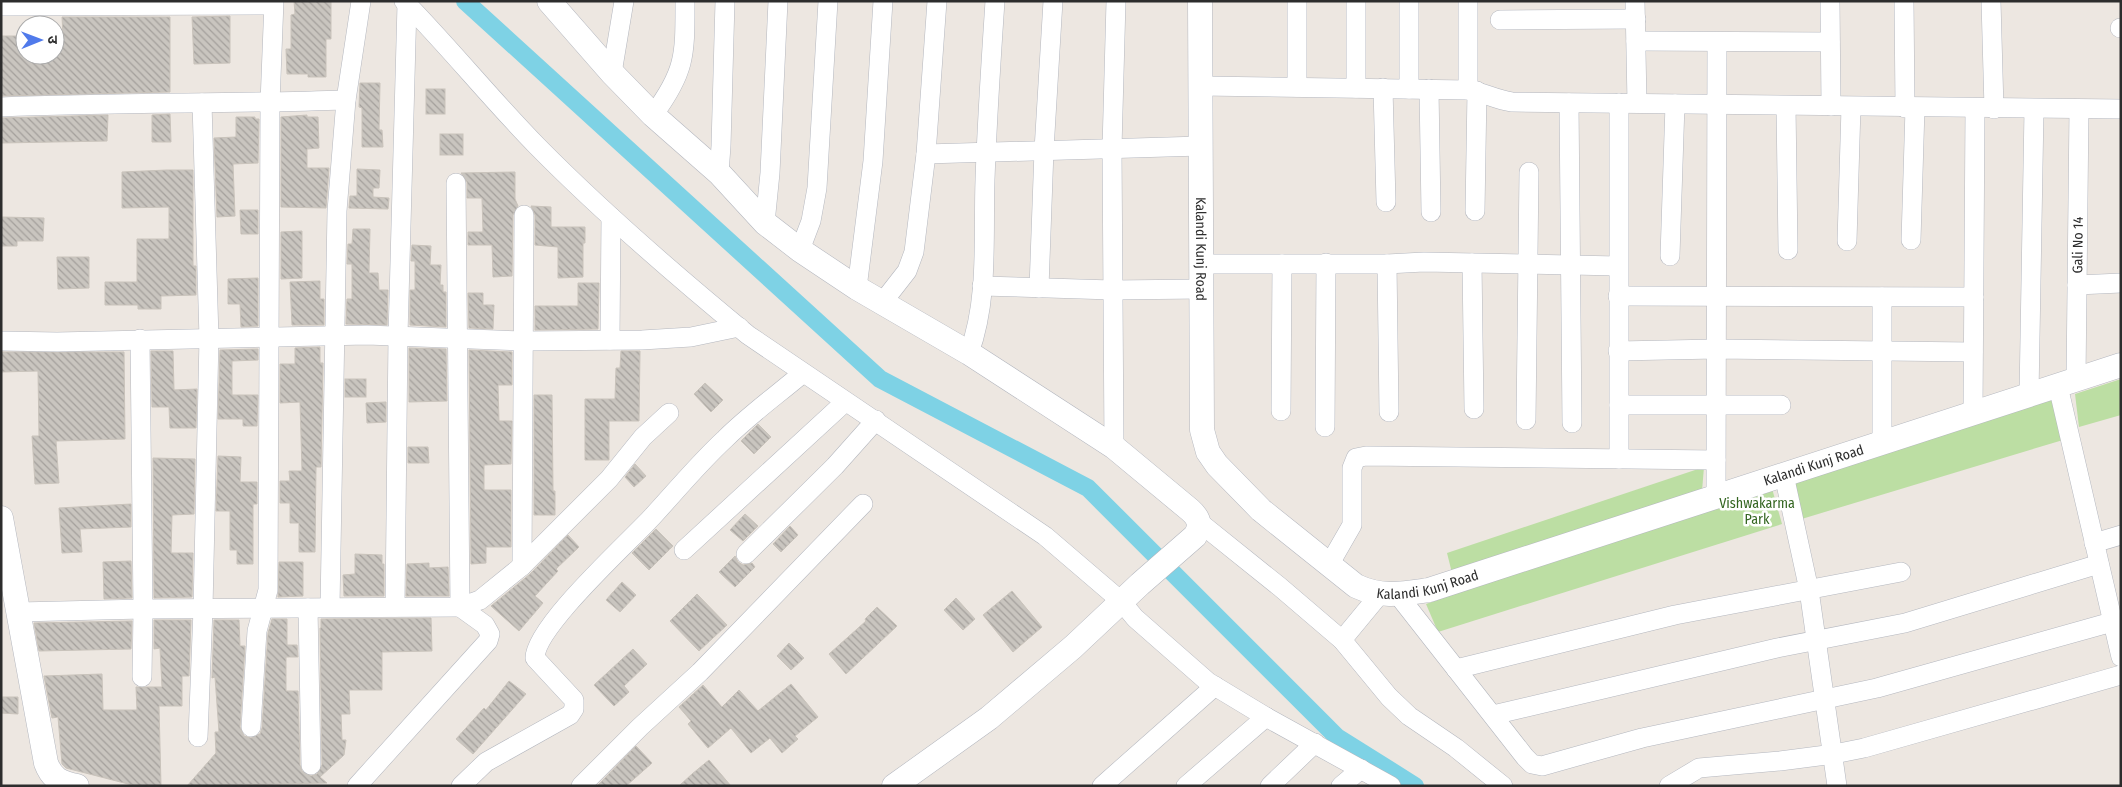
<svg xmlns="http://www.w3.org/2000/svg" width="2122" height="787" font-family="'Fira Sans Condensed','Noto Sans Devanagari',sans-serif">
	<style>
		.park { fill: #bcdea3 }
		.lines { fill: none; stroke-linecap: round; stroke-linejoin: round }
		.canal { stroke: #7ed2e5; stroke-width: 18 }
		.building { fill: url(#building-back-hatch); stroke: #c9c3bb }
		.minor-casing { stroke: #b4b7bf; stroke-width: 20 }
		.tertiary-casing { stroke: #b4b7bf; stroke-width: 25 }
		.minor { stroke: #fff; stroke-width: 19 }
		.tertiary { stroke: #fff; stroke-width: 24 }
		.labels { text-anchor: middle; stroke-width: 5; stroke-linejoin: round; paint-order: stroke }
		.street-label { font-size: 14px; fill: #2d2d2d; stroke: #fff }
		.park-label { font-size: 14px; fill: #356622; stroke: #fff }
	</style>
	<defs>
		<pattern id="building-back-hatch" width="6" height="6" patternUnits="userSpaceOnUse" patternTransform="scale(1.25)"><rect width="6" height="6" fill="#c9c5bf"/><path d="M-1 5l2 2M0 0l6 6M5-1l2 2" fill="none" stroke="#a4a09c"/></pattern>
	</defs>
	<rect width="100%" height="100%" fill="#ede7e1"/>
	<g class="park">
		<path d="M2121 379V415L2079 427 2075 394Z"/>
		<path d="M2052 393 2063 440 1795 521 1783 481Z"/>
		<path d="M1704 467 1702 491 1453 577 1447 553Z"/>
		<path d="M1771 485 1782 524 1438 632 1426 604Z"/>
	</g>
	<g class="lines">
		<path class="canal" d="M465 1 880 379 1088 488 1337 737 1415 786"/>
	</g>
	<g class="building">
		<path d="M294 1H331V39H326V77H308V74H287L286 49H291V15L295 14Z"/>
		<path d="M230 16V63L194 64 192 17Z"/>
		<path d="M62 17H170V92L1 96V36H25V55H55V35H63Z"/>
		<path d="M360 83H380L379 130H382L383 147H362V108L359 107Z"/>
		<rect x="426" y="89" width="19" height="25"/>
		<path d="M170 114 171 142H152V115Z"/>
		<path d="M108 115 107 141 1 143V118Z"/>
		<path d="M307 115V117H318L319 148 307 149V168H329L326 208 281 207V117Z"/>
		<path d="M236 117H255V119H259L258 163 233 164 235 216 217 217 214 138 236 137Z"/>
		<rect x="440" y="134" width="23" height="21"/>
		<path d="M357 169 380 170 379 188H373V197L389 198 388 209 349 208 350 196H357Z"/>
		<path d="M167 170H193V266H196V295L161 296V309H138V305H105V282H137V239H169V207L122 208V172Z"/>
		<path d="M515 172V199L518 206 513 215 512 276 493 277 492 245H468V232H483L482 198H467V182L461 173Z"/>
		<path d="M531 206 551 207V227H585V243H583V277L558 278V247L535 245V215Z"/>
		<path d="M240 210H258V234H241Z"/>
		<path d="M1 217 44 218 43 241H17V246H1Z"/>
		<path d="M353 229H370L369 273H378L379 290H388L387 325 346 324 347 299H352V264H347L348 244H352Z"/>
		<path d="M302 231V278L281 279V232Z"/>
		<path d="M412 245 431 246 430 265H441L440 285H443V292H446V327L410 325V290H415V261H411Z"/>
		<path d="M57 257H89V288L58 289Z"/>
		<path d="M258 278V326L241 327 240 304H228V279Z"/>
		<path d="M320 281V299H324V325H292L290 282Z"/>
		<path d="M578 283H599L598 329 535 330V306H578Z"/>
		<path d="M468 293H483V305H494L493 329 469 328Z"/>
		<path d="M320 347V363H323L321 467H316L315 552H299V523H290V503H280V481H290L289 471H302L300 402 280 403V364H295V348Z"/>
		<path d="M409 348 446 349 447 401 409 402Z"/>
		<path d="M258 349V360L232 361V395H258L257 426H243V419H218L220 350Z"/>
		<path d="M469 350 512 352V385H498L499 421H512L511 464 484 465V490H511V547H486V563L471 564Z"/>
		<path d="M151 351H173L174 390 197 389 196 428H170L169 407H152Z"/>
		<path d="M621 351H640L639 421H609V460H585V399H615L616 368H620Z"/>
		<path d="M1 352H124L125 439 56 441 59 483 35 484 32 436H39L38 371 1 372Z"/>
		<rect x="345" y="379" width="21" height="18"/>
		<path d="M705 383 723 400 711 412 694 394Z"/>
		<path d="M534 395H552L553 491H555V515H534Z"/>
		<path d="M386 402V422L367 423 366 403Z"/>
		<path d="M758 424 771 437 754 454 741 441Z"/>
		<path d="M408 447H428L429 463H408Z"/>
		<path d="M218 456 241 457 240 482H257V504H253V564H237V550H230V511H216Z"/>
		<path d="M153 458 195 459 194 514 172 515 171 553H193L192 597 154 598Z"/>
		<path d="M635 464 646 476 634 487 625 477Z"/>
		<path d="M131 504V527L80 529 82 552 62 553 59 508Z"/>
		<path d="M745 514 758 526 743 541 730 530Z"/>
		<path d="M790 526 798 535 781 552 773 544Z"/>
		<path d="M656 529 673 546 649 570 632 553Z"/>
		<path d="M568 535 579 547 556 569 558 571 535 596 543 603 519 631 491 606 530 574Z"/>
		<path d="M355 554 382 555V564H384V596H344L343 575 355 574Z"/>
		<path d="M735 556 738 562 743 565 752 563 755 567 735 587 719 572Z"/>
		<path d="M131 561 132 598 104 599 103 562Z"/>
		<path d="M279 562H303V596L278 597Z"/>
		<path d="M429 563V568L448 567 449 596H406L407 564Z"/>
		<path d="M622 582 636 595 620 612 606 600Z"/>
		<path d="M1012 591 1042 627 1013 652 983 615Z"/>
		<path d="M697 594 727 625 699 651 670 621Z"/>
		<path d="M956 598 975 619 963 630 944 610Z"/>
		<path d="M877 607 897 626 846 674 829 654 866 621 865 619Z"/>
		<path d="M431 618 432 651 382 652V690H349L350 714H341L342 740H346L344 755 320 777 327 783 187 786 216 753 215 732H219L215 677 212 678 214 620H239L240 646H245L240 727 244 736 251 738 260 734 262 728 268 633 272 619H287V645H297L298 657H286V691H298L300 765 302 771 311 776 317 774 322 765 320 628H321V619Z"/>
		<path d="M154 620H191L189 676H182V706H159L161 786H136L66 768 62 764 58 717 52 718 44 676 102 674 103 710H137L136 687H162L160 648 154 649Z"/>
		<path d="M132 621 131 649 39 651 34 623Z"/>
		<path d="M789 643 804 658 791 670 777 656Z"/>
		<path d="M633 649 647 664 624 686 629 692 614 706 594 685Z"/>
		<path d="M509 681 526 694 473 754 456 739 484 708 486 710Z"/>
		<path d="M791 684 818 717 795 736 798 739 782 753 770 738 751 753 731 728 708 748 688 724 691 721 679 707 703 685 722 707 739 690 758 711Z"/>
		<path d="M1 697H18V714L1 713Z"/>
		<path d="M636 746 652 763 626 786H597Z"/>
		<path d="M709 760 731 786H679L692 774Z"/>
	</g>
	<g class="lines">
		<g class="minor-casing">
			<g id="minor">
				<path d="M404 1C450 48 491 99 537 146 603 213 675 275 748 335L1045 536 1121 601 1135 618 1208 682 1266 717 1391 786"/>
				<path d="M1356 1V88"/>
				<path d="M1468 1V90"/>
				<path d="M1635 1 1637 103"/>
				<path d="M1830 1 1831 106"/>
				<path d="M1904 1 1905 108"/>
				<path d="M1991 1 1994 109"/>
				<path d="M1 6 273 5"/>
				<path d="M1500 20 1636 19"/>
				<path d="M2120 28H2121"/>
				<path d="M1636 41 1830 42"/>
				<path d="M612 73 624 1"/>
				<path d="M1201 86 1468 90C1483 92 1496 100 1512 102L2121 109"/>
				<path d="M1297 87V1"/>
				<path d="M1383 88 1386 202"/>
				<path d="M1409 89V1"/>
				<path d="M1429 89 1431 212"/>
				<path d="M1569 103 1572 423"/>
				<path d="M1786 106 1788 250"/>
				<path d="M1 107C116 102 231 104 346 100"/>
				<path d="M653 115C686 71 685 54 685 1"/>
				<path d="M926 154 1201 146"/>
				<path d="M719 173 721 146 725 1"/>
				<path d="M1475 211 1477 91"/>
				<path d="M765 223 770 173 778 1"/>
				<path d="M1911 240 1915 108"/>
				<path d="M1847 241 1851 107"/>
				<path d="M800 250 811 221 817 188 828 1"/>
				<path d="M1670 256 1675 104"/>
				<path d="M1472 263 1474 409"/>
				<path d="M1202 264H1387L1424 262 1618 266"/>
				<path d="M1387 264 1389 412"/>
				<path d="M2077 285 2121 283"/>
				<path d="M982 286 1112 290 1202 289"/>
				<path d="M857 288 873 161 883 1"/>
				<path d="M1039 288 1044 150 1053 1"/>
				<path d="M1618 296 1974 297"/>
				<path d="M1882 297V443"/>
				<path d="M882 303 907 271 914 252 926 154 937 1"/>
				<path d="M140 339 143 609 142 677"/>
				<path d="M610 340 611 217"/>
				<path d="M1 341 57 342 367 335 523 341 642 340 691 337 739 327"/>
				<path d="M1618 351 1716 349 1973 352"/>
				<path d="M969 353C989 299 983 236 985 180 987 120 991 61 995 1"/>
				<path id="s1" d="M2076 380 2079 109"/>
				<path d="M2058 386 2121 657"/>
				<path d="M2029 395 2034 110"/>
				<path d="M1619 405H1781"/>
				<path d="M1281 411 1282 264"/>
				<path d="M1973 414 1975 109"/>
				<path d="M1526 420 1529 172"/>
				<path d="M1325 427 1326 263"/>
				<path d="M1114 447 1112 148 1116 1"/>
				<path d="M1619 459V103"/>
				<path d="M1784 475 1809 590 1837 786"/>
				<path d="M1716 497 1717 42"/>
				<path d="M1199 522 1280 587 1342 640 1389 697 1409 716 1456 748 1503 786"/>
				<path d="M2094 543 2121 535"/>
				<path d="M684 550 845 402"/>
				<path d="M746 554 835 466 876 420"/>
				<path d="M1329 565 1352 525V468L1356 458 1366 456 1716 460"/>
				<path d="M522 566 524 215"/>
				<path d="M1398 595 1525 757 1532 764 1542 766 1642 738 1877 688 2112 622"/>
				<path d="M330 607 337 211 346 100 361 1"/>
				<path d="M395 607 398 336 407 4"/>
				<path d="M308 608 311 765"/>
				<path d="M19 612 143 609 460 607 480 600 522 566 609 479 643 437 669 413"/>
				<path d="M1342 640 1380 594"/>
				<path d="M1456 669 1675 615 1901 572"/>
				<path d="M1493 715 1777 648 1905 623 2099 564"/>
				<path d="M251 727 257 631 268 590 270 103 274 1"/>
				<path d="M198 737 203 609 209 338 202 103"/>
				<path d="M357 786 488 641 490 634 485 625 460 607 456 183"/>
				<path d="M461 786 486 762 570 715 574 709V700L535 658C535 627 628 543 652 517 676 491 699 463 725 439 749 415 777 395 803 373"/>
				<path d="M581 786 640 727 700 672 863 504"/>
				<path d="M1102 786 1215 686"/>
				<path d="M1186 786 1266 717"/>
				<path d="M1270 786 1315 743"/>
				<path d="M1341 786 1361 769"/>
				<path d="M1669 786 1699 768 1780 761 1834 754 1864 748 2121 675"/>
			</g>
		</g>
		<g class="tertiary-casing">
			<g id="tertiary">
				<path d="M549 1 612 73 653 115 719 173 765 223 800 250 857 288 969 353 1114 447 1190 510C1199 518 1202 525 1195 536L1140 584 1073 647 989 718 894 786"/>
				<path id="s2" d="M1200 1 1202 430 1208 452 1217 465 1261 510 1356 586C1382 598 1401 594 1429 590L2121 365"/>
				<path d="M1 518 46 763C52 779 61 783 77 786"/>
			</g>
		</g>
		<use href="#minor" class="minor"/>
		<use href="#tertiary" class="tertiary"/>
	</g>
	<g class="labels">
		<g class="street-label">
			<text dy="5" stroke="none"><textPath href="#s1" startOffset="135">Gali No 14</textPath></text>
			<text dy="5" stroke="none"><textPath href="#s2" startOffset="248">Kalandi Kunj Road</textPath></text>
			<text dy="5" stroke="none"><textPath href="#s2" startOffset="1131">Kalandi Kunj Road</textPath></text>
			<text dy="5" stroke="none"><textPath href="#s2" startOffset="726">Kalandi Kunj Road</textPath></text>
		</g>
		<g class="park-label">
			<text x="1757" y="508">Vishwakarma<tspan x="1757" dy="16">Park</tspan></text>
		</g>
	</g>
	<rect width="2122" height="787" fill="none" stroke="#2d2d2d" stroke-width="5"/>
	<g transform="translate(40 40) rotate(89)"><circle r="24" fill="#ffffff" stroke="#ababab"/>
	<path d="M0-4L9 19L0 12L-9 19Z" fill="#507aeb"/>
	<text y="-8" font-size="14" font-weight="bold" text-anchor="middle" fill="#2d2d2d">उ</text>
	</g>
</svg>
